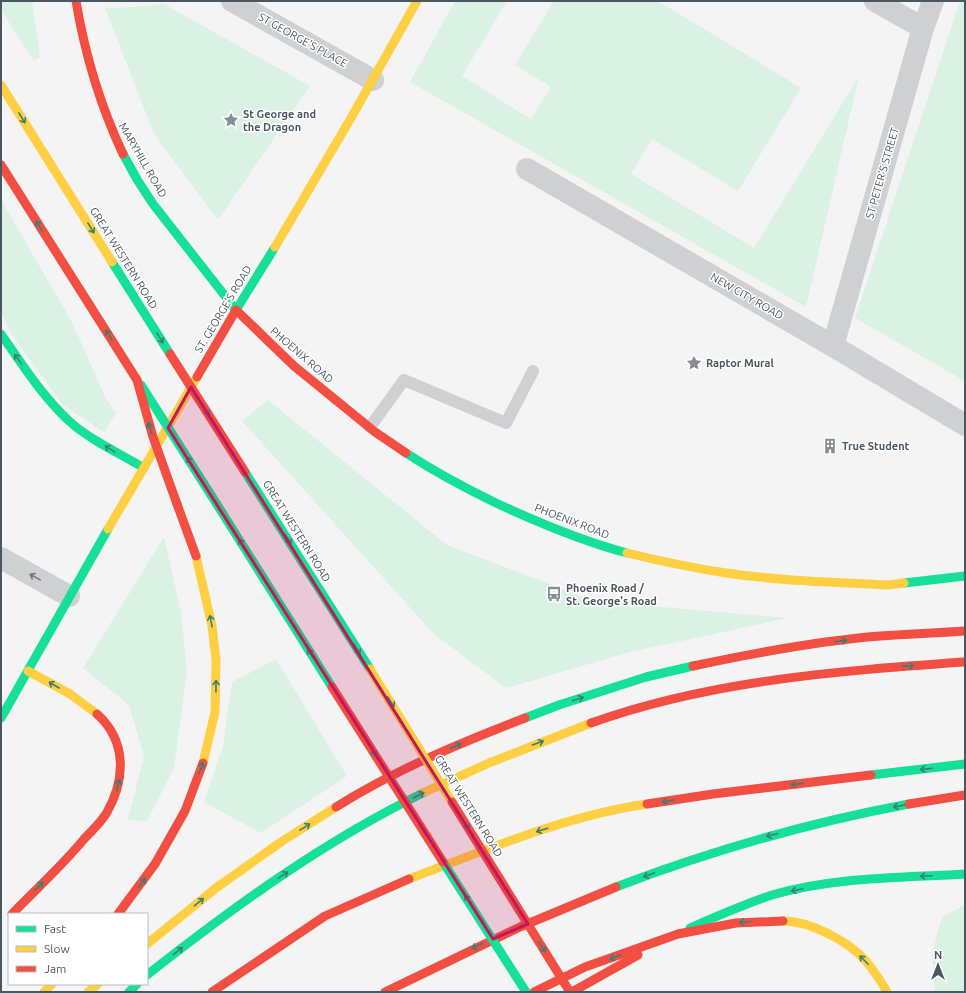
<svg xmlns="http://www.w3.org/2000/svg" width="966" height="993" font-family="Ubuntu,sans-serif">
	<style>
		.green { fill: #d9f2e3 }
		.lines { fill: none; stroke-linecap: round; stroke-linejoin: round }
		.lane { stroke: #ced0d2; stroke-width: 12 }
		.street { stroke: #ced0d2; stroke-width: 22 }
		.fast { stroke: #16e098; stroke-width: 9 }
		.slow { stroke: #ffcf43; stroke-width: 9 }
		.jam { stroke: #f24e42; stroke-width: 9 }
		.fast-bridge { stroke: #16e098; stroke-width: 9 }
		.slow-bridge { stroke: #ffcf43; stroke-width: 9 }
		.jam-bridge { stroke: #f24e42; stroke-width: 9 }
		.oneway { stroke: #3a7f72 }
		.oneway2 { stroke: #727b83 }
		.marked { fill: #c2185b; fill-opacity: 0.2; stroke: #c2185b; stroke-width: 3; stroke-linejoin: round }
		.labels { text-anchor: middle; stroke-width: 3; stroke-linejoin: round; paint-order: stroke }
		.street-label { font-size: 11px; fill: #4a5661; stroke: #fff }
		.poi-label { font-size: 11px; font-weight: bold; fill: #4a5661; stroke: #fff; text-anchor: start }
	</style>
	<rect width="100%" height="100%" fill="#f4f4f4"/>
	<g class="green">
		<path d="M1 1H32L40 57 34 61 1 10Z"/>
		<path d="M455 1H507L462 76 531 119 551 87 515 65 554 1H658L801 88 738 191 652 139 631 174 754 248 859 76 806 307 410 82Z"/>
		<path d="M960 1H965V381L855 318Z"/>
		<path d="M164 4 310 86 218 220 154 134 105 8 135 7Z"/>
		<path d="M1 200 72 322 106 399 116 413 104 432 63 405 11 334 1 312Z"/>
		<path d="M268 400 447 545 594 601 788 618 630 652 506 688 433 633 242 421Z"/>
		<path d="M164 537 181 613 187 670 174 768 147 821 128 820 144 756 129 705 83 668Z"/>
		<path d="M276 659 347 776 261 833 204 802 223 746 232 682Z"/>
		<path d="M965 905V992H935L932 953 942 917Z"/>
	</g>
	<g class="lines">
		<path class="lane" d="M370 427 404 380 506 423 533 371"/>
		<g class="street">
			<path d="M232 1 373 80"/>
			<path d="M875 1 923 28"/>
			<path d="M527 169 833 346 965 425"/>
			<path d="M833 346 923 28 933 1"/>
			<path d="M1 558 69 596"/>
		</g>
		<g class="fast">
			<path d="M123 154 138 181 153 204 236 310 275 247"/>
			<path d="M112 262 170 354"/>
			<path d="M1 334C22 364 42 396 69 421 90 440 119 453 144 468"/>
			<path d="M406 453C435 472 465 488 496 503 539 523 582 541 627 553"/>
			<path d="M245 472 370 669"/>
			<path d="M211 495 332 687"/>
			<path d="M904 583 965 576"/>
			<path d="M1 718 108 529"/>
			<path d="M525 718 559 705 646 677 693 666"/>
			<path d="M871 775 965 764"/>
			<path d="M616 887C713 850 807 823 909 804"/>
			<path d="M690 928C717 916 744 904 772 895 834 877 901 878 965 874"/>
			<path d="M147 975C235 906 324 841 425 792"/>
			<path d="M129 992 137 984"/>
		</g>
		<g class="slow">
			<path d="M1 85 112 262"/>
			<path d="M275 247 351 118 417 1"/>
			<path d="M108 529 197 377"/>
			<path d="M627 553C660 561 693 568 726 573 780 581 834 582 888 585L904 583"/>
			<path d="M196 556 212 626 216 660 215 712 203 763"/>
			<path d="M28 671 70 694 97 714"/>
			<path d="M425 792 489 763 591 723"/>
			<path d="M409 879C486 850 564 816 647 804"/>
			<path d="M783 921C810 921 848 941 866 961 874 971 881 981 887 992"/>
			<path d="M147 944 216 888 281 842 336 807"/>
			<path d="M44 992 52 984"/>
			<path d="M88 992 98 984"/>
		</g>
		<g class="jam">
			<path d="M76 1C85 55 100 105 123 154"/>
			<path d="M1 165 137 380"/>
			<path d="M197 377 236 310 294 366 375 432 406 453"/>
			<path d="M177 504 196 556"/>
			<path d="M693 666C754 653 817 641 880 636 908 634 937 633 965 631"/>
			<path d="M591 723C711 680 839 671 965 662"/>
			<path d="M647 804 713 794 871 775"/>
			<path d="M909 804 965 795"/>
			<path d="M336 807C395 770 460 743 525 718"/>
			<path d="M12 914C36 889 62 866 84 839 92 831 100 823 106 814 126 780 127 741 97 714"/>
			<path d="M118 914 155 864 185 811 203 763"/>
			<path d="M212 992 325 916 409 879"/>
			<path d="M385 992 520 927 616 887"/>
			<path d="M534 992 585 967 678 934 736 923 783 921"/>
			<path d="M572 992 638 955"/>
		</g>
		<g class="fast-bridge">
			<path d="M141 385 211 495"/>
			<path d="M443 862 526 992"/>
		</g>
		<path class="slow-bridge" d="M370 669 452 802"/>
		<g class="jam-bridge">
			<path d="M170 354 245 472"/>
			<path d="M137 380 153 437 177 504"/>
			<path d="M332 687 443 862"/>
			<path d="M452 802 570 992"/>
		</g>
	</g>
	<defs><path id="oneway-shaft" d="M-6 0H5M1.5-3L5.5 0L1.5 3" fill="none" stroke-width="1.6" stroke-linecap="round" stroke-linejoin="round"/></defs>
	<g class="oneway">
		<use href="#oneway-shaft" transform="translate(22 118) rotate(58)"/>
		<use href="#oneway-shaft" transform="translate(39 226) rotate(-122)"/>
		<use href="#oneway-shaft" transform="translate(91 228) rotate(58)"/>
		<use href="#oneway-shaft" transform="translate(109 335) rotate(-122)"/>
		<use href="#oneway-shaft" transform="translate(160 338) rotate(58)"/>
		<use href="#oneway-shaft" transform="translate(18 359) rotate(-126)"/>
		<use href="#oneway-shaft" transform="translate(206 410) rotate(58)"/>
		<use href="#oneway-shaft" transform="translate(150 428) rotate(-105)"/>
		<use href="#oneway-shaft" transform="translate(110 449) rotate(-148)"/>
		<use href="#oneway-shaft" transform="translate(190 462) rotate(-123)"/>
		<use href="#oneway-shaft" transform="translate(288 539) rotate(58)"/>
		<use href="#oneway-shaft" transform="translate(242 544) rotate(-122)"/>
		<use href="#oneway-shaft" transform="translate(211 621) rotate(-100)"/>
		<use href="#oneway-shaft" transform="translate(841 641) rotate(-8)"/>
		<use href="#oneway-shaft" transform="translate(357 649) rotate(58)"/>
		<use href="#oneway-shaft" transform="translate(311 654) rotate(-122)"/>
		<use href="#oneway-shaft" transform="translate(908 666) rotate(-4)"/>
		<use href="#oneway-shaft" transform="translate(54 685) rotate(-150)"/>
		<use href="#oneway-shaft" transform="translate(216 686) rotate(-89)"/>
		<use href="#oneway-shaft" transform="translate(578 699) rotate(-18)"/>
		<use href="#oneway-shaft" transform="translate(391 702) rotate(58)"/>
		<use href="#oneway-shaft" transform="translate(538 743) rotate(-20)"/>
		<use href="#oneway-shaft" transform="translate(456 746) rotate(-25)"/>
		<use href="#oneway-shaft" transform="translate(375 755) rotate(-122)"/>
		<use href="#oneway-shaft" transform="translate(201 768) rotate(-72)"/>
		<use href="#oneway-shaft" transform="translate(926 769) rotate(174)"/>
		<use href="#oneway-shaft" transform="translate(797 784) rotate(173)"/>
		<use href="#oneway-shaft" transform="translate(118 785) rotate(-75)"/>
		<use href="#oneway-shaft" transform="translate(419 795) rotate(-27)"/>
		<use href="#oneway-shaft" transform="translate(668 801) rotate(172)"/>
		<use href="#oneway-shaft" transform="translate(899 806) rotate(169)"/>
		<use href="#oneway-shaft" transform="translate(466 824) rotate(58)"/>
		<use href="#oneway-shaft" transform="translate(305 827) rotate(-32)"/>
		<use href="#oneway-shaft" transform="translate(542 830) rotate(162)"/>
		<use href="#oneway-shaft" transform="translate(772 835) rotate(166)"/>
		<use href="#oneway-shaft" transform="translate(283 875) rotate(-34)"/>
		<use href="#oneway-shaft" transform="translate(649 875) rotate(159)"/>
		<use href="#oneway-shaft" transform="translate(926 876) rotate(177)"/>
		<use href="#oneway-shaft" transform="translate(142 883) rotate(-53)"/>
		<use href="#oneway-shaft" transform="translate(39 886) rotate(-45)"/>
		<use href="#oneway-shaft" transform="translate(797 890) rotate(169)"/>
		<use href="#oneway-shaft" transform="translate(468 900) rotate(-122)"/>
		<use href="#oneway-shaft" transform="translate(199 902) rotate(-39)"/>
		<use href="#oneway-shaft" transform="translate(745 922) rotate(175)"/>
		<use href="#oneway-shaft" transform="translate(477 946) rotate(155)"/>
		<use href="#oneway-shaft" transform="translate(542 947) rotate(58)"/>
		<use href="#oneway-shaft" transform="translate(178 951) rotate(-38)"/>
		<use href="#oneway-shaft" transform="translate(615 957) rotate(160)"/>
		<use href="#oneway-shaft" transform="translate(864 960) rotate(-135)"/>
	</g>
	<use class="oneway2" href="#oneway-shaft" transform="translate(35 577) rotate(-151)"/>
	<path class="marked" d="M191 387 528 924 493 939 168 428Z"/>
	<defs>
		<g id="sight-bare" transform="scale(1.2)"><path d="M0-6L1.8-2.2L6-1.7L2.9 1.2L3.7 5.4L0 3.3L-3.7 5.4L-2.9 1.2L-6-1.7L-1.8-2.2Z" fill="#868d94" stroke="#fff" stroke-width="2.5" paint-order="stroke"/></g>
		<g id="building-bare" transform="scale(1.2)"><path d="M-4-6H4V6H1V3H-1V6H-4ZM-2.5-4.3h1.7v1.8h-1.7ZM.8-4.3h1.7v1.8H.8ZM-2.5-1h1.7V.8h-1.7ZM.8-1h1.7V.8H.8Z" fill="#868d94" stroke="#fff" stroke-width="2.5" paint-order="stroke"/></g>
		<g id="bus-bare" transform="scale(1.2)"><path d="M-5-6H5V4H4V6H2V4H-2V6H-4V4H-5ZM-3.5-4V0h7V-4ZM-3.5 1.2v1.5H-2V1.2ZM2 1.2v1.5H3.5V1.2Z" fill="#868d94" stroke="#fff" stroke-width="2.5" paint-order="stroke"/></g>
	</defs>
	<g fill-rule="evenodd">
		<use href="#sight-bare" x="231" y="120"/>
		<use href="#sight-bare" x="694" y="363"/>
		<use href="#building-bare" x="830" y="446"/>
		<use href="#bus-bare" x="554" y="594"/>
	</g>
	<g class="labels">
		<g class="street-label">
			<text transform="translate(303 40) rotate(29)" y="4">ST GEORGE'S PLACE</text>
			<text transform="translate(143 160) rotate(60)" y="4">MARYHILL ROAD</text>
			<text transform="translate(882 173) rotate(-74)" y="4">ST PETER'S STREET</text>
			<text transform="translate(124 258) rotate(58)" y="4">GREAT WESTERN ROAD</text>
			<text transform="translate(747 296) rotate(30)" y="4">NEW CITY ROAD</text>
			<text transform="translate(223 309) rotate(-59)" y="4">ST. GEORGE'S ROAD</text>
			<text transform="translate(302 355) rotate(41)" y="4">PHOENIX ROAD</text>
			<text transform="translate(572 521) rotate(21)" y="4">PHOENIX ROAD</text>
			<text transform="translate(297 531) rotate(58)" y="4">GREAT WESTERN ROAD</text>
			<text transform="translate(469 806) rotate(58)" y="4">GREAT WESTERN ROAD</text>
		</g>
		<g class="poi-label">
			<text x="243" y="118">St George and<tspan x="243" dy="13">the Dragon</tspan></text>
			<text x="706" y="367">Raptor Mural</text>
			<text x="842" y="450">True Student</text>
			<text x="566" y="592">Phoenix Road /<tspan x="566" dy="13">St. George's Road</tspan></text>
		</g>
	</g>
	<rect width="966" height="993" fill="none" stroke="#4a5661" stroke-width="4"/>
	<rect x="8" y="913" width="140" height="72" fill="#ffffff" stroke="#b7bbc0"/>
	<rect x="16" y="926" width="20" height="6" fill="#16e098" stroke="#b7bbc0"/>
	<text x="44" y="933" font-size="12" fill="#4a5661">Fast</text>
	<rect x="16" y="946" width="20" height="6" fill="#ffcf43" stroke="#b7bbc0"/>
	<text x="44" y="953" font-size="12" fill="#4a5661">Slow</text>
	<rect x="16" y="966" width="20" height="6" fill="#f24e42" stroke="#b7bbc0"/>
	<text x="44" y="973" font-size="12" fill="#4a5661">Jam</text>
	<g transform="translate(938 965)" stroke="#ffffff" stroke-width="3" paint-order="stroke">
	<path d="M0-3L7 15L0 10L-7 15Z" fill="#4a5661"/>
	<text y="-6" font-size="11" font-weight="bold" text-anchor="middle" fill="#4a5661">N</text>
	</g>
</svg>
